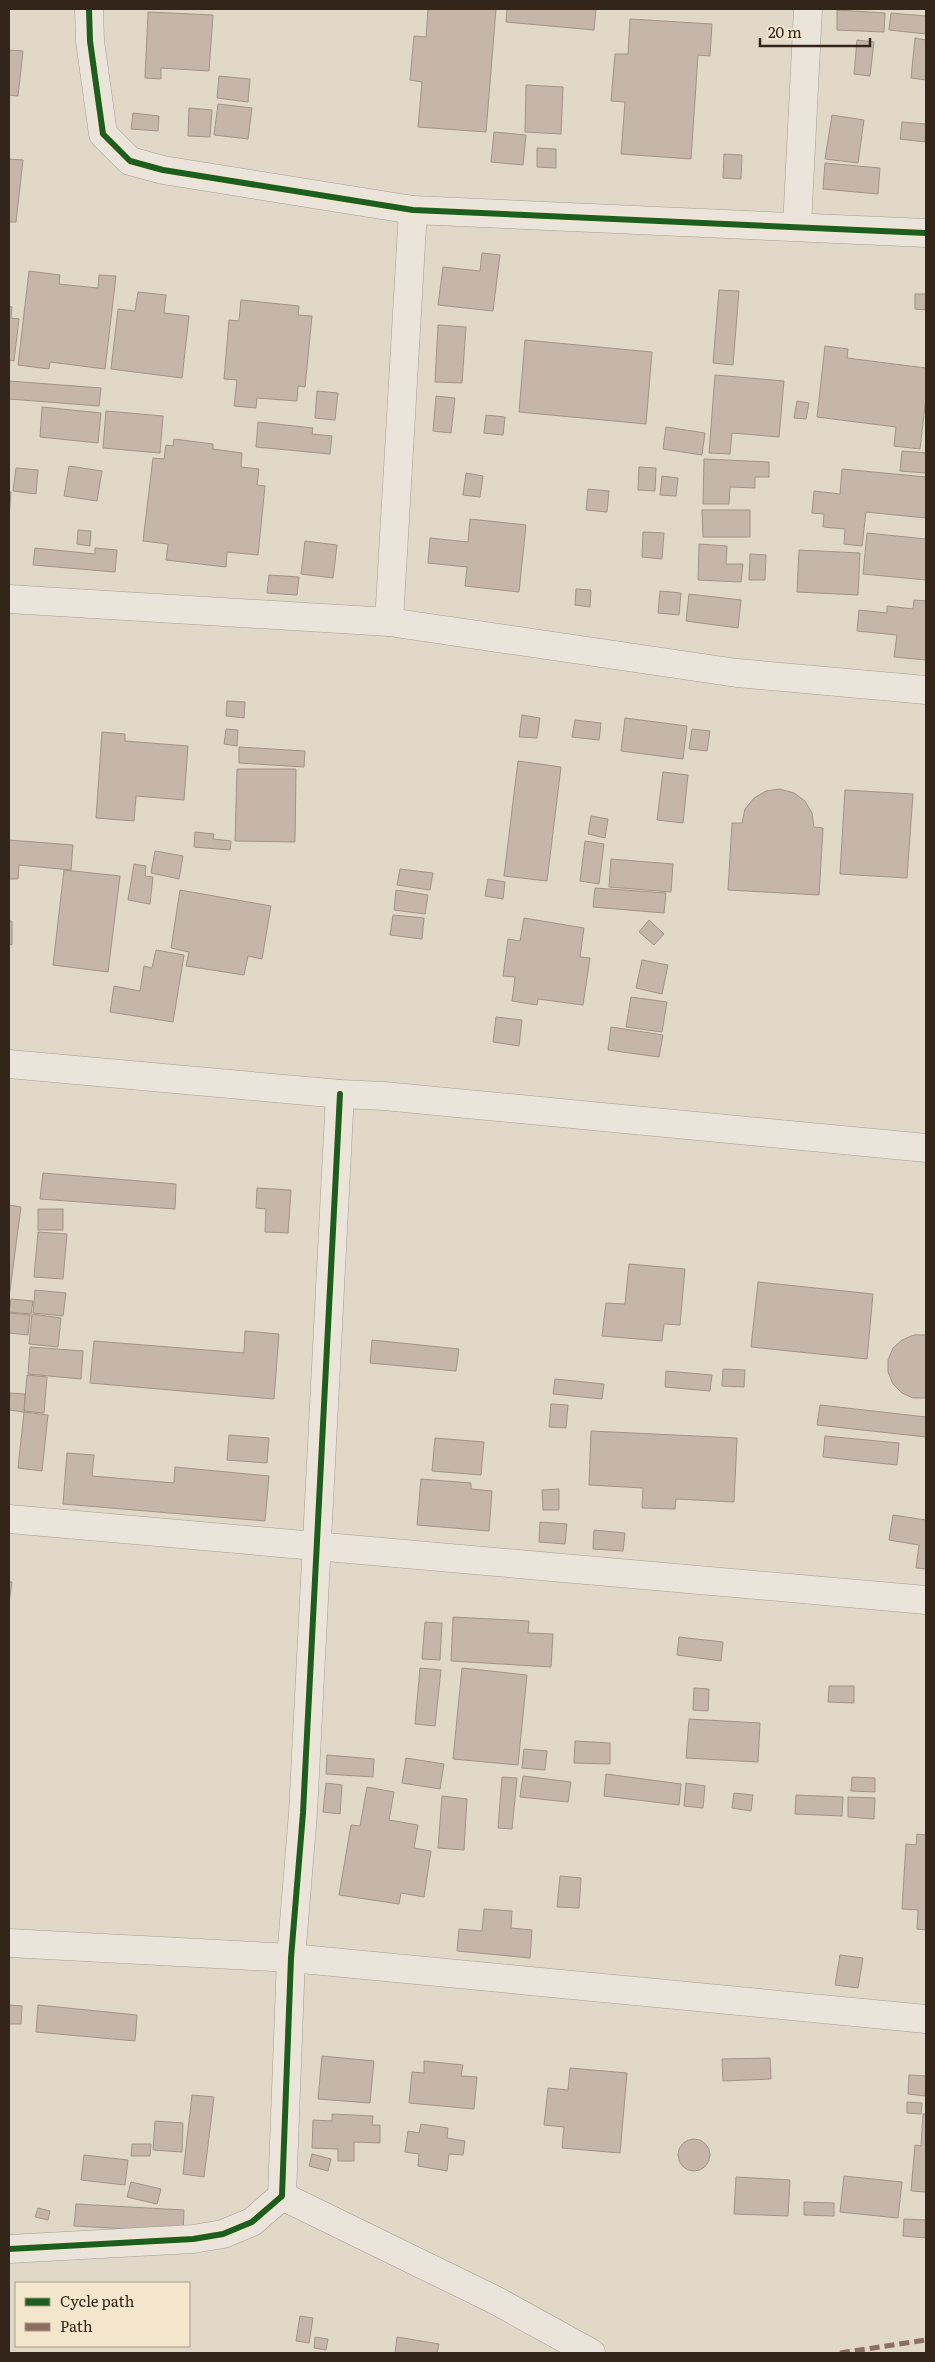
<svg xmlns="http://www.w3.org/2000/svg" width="935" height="2362" font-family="Literata,serif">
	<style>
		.building { fill: #c5b6a9; stroke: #a19388 }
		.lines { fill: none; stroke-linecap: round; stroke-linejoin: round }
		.minor-casing { stroke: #a69d92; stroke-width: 29 }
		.tertiary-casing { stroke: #a69d92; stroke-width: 29 }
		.minor { stroke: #eae4da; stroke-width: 28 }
		.tertiary { stroke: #eae4da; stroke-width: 28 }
		.quiet { stroke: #8d6e63; stroke-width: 5; stroke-dasharray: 10 5; stroke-linecap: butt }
		.cycleway-casing { stroke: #f4e6cd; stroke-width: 9 }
		.cycleway { stroke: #1b5e20; stroke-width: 6 }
	</style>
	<rect width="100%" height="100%" fill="#e2d8c8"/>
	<g class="building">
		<path d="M428 9H496L486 132 418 127 422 82 410 80 414 36 426 37Z"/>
		<path d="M507 9H596L594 30 506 22Z"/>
		<path d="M837 10 885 13 884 32 837 30Z"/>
		<path d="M148 12 213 15 209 71 161 68V79L145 78Z"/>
		<path d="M891 13 926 16V34L889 30Z"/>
		<path d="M630 19 712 24 710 56 698 55 691 159 621 154 625 102 611 101 615 54H628Z"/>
		<path d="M915 38 926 40V80L911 78Z"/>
		<path d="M857 40 874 42 870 76 854 74Z"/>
		<path d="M9 50 23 51 18 96 9 95Z"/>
		<path d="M219 76 250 79 248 102 217 98Z"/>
		<path d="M526 85 563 87 561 134 525 132Z"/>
		<path d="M218 104 252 108 248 139 214 135Z"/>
		<path d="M189 108 212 110 210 137 188 136Z"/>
		<path d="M133 113 159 116 158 131 131 129Z"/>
		<path d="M832 115 864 120 858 163 825 159Z"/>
		<path d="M902 122 926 124 925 142 900 139Z"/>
		<path d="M494 132 526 135 523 165 491 162Z"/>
		<path d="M537 148 556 149V168L537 167Z"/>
		<path d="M724 154 742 155 741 179 723 178Z"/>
		<path d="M9 159 23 160 16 222H9Z"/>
		<path d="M825 163 880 168 878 194 823 189Z"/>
		<path d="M482 253 500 255 493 311 438 305 443 267 480 271Z"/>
		<path d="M29 271 60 275 59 284 98 288 99 275 116 276 105 369 50 362 49 369 18 365Z"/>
		<path d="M719 290 739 291 733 365 713 363Z"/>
		<path d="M138 292 166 295 164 313 189 316 182 378 111 369 118 309 135 311Z"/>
		<path d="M915 294H926V310L915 309Z"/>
		<path d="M241 300 299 306 298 315 312 316 305 387 298 386 297 401 257 398 256 408 234 406 237 380 224 379 229 320 239 321Z"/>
		<path d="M9 306 12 307 11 318 19 319 14 361 9 360Z"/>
		<path d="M438 325 466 327 462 383 435 382Z"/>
		<path d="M525 340 652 352 646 424 519 412Z"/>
		<path d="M825 346 848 349 847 358 926 368V397L920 449 894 446 896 427 817 417Z"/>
		<path d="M715 375 784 381 779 437 732 433 730 454 709 453Z"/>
		<path d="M9 381 101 388 99 406 9 399Z"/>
		<path d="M317 391 338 393 335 420 315 418Z"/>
		<path d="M436 396 455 398 451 433 433 431Z"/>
		<path d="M797 401 809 403 806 419 794 418Z"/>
		<path d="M42 407 101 413 98 443 40 437Z"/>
		<path d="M106 411 163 416 160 453 103 448Z"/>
		<path d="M486 415 505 417 503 435 484 433Z"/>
		<path d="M258 422 313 428 312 434 332 436 330 454 256 447Z"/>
		<path d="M666 427 705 433 702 455 663 449Z"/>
		<path d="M174 439 213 444V449L242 453 241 467 259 469 257 485 265 486 258 555 227 552 226 567 166 560 168 544 143 541 153 458 164 459 166 445 173 446Z"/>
		<path d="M902 451 926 453V473L900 471Z"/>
		<path d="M704 459 769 462V477H755V488L730 487 729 504H703Z"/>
		<path d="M69 466 102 471 97 501 64 496Z"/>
		<path d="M639 467 656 468 655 491 638 490Z"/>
		<path d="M16 468 38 470 36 494 13 491Z"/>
		<path d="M842 469 926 477V518L866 512 862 546 844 544 845 529 823 527 824 514 812 513 814 491 840 494Z"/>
		<path d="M466 473 483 476 480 497 463 495Z"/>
		<path d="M662 476 678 478 676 496 660 495Z"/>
		<path d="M588 489 609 491 607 512 586 510Z"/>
		<path d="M9 491 11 492 9 518Z"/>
		<path d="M702 510H750V537H703Z"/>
		<path d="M470 519 526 525 519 592 465 586 467 567 428 563 430 538 468 542Z"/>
		<path d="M78 530 91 531 90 546 77 544Z"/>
		<path d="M643 532 664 533 662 559 642 557Z"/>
		<path d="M867 533 926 539V580L863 574Z"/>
		<path d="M305 541 337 545 333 578 301 574Z"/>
		<path d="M699 544 727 546 726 564H743L741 582 698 580Z"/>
		<path d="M35 548 95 554V548L117 550 115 572 33 565Z"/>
		<path d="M799 550 860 553 858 595 797 592Z"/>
		<path d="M750 554 766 555 765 580H749Z"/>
		<path d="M269 575 299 577 297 595 267 593Z"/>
		<path d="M576 589 591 590 590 607 575 605Z"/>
		<path d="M660 591 681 593 679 615 658 613Z"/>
		<path d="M689 594 741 600 738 628 686 621Z"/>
		<path d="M914 600 926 601V660L894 657 897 635 857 631 859 610 887 613V606L913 609Z"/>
		<path d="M227 701 245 702 244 718 226 716Z"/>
		<path d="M522 715 540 718 537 738 519 737Z"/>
		<path d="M625 718 687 726 683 759 621 751Z"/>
		<path d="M575 720 601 723 599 740 572 737Z"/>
		<path d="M226 729 238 730 237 746 224 744Z"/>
		<path d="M692 729 710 731 707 751 689 749Z"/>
		<path d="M102 732 125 734V741L188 746 184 800 136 796 134 821 96 818Z"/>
		<path d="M239 747 305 751 304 767 239 763Z"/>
		<path d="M518 761 561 767 547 881 504 876Z"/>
		<path d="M237 769H296L295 842 235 841Z"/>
		<path d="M663 772 688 775 683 823 657 820Z"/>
		<path d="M780 789 794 793 805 801 812 813 814 827 823 828 819 895 728 890 732 823H742L745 809 754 798 766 791Z"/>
		<path d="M845 790 913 794 907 878 840 874Z"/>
		<path d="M591 816 608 819 605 838 588 834Z"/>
		<path d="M195 832 214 834 213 839 231 841 230 850 194 847Z"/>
		<path d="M9 840 73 845 71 870 19 865 18 879H9Z"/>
		<path d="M585 841 604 844 599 884 580 881Z"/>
		<path d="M155 851 183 856 179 879 151 873Z"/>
		<path d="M611 859 673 864 671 892 609 887Z"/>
		<path d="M134 864 146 866 145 876 153 877 150 904 128 900Z"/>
		<path d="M400 869 433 873 430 890 397 885Z"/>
		<path d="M64 870 120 876 108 972 53 965Z"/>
		<path d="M488 879 505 882 503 899 485 896Z"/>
		<path d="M595 888 666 893 664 913 593 907Z"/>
		<path d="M180 890 271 906 262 959 248 956 244 975 186 966 189 952 171 948Z"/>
		<path d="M396 890 428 895 425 914 394 910Z"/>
		<path d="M393 915 424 918 422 939 390 935Z"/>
		<path d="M524 918 584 928 580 957 590 958 583 1005 538 999 537 1005 512 1001 515 977 503 976 508 939 520 941Z"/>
		<path d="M649 920 664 934 654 945 639 932Z"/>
		<path d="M9 921H12V945L9 944Z"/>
		<path d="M156 950 184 955 173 1022 110 1012 114 986 140 991 144 966 152 968Z"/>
		<path d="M642 960 668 965 662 994 636 988Z"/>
		<path d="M631 997 667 1002 662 1032 626 1027Z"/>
		<path d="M496 1017 522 1020 519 1046 493 1042Z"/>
		<path d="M611 1027 663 1035 659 1057 608 1050Z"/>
		<path d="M43 1173 176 1184 175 1209 40 1199Z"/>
		<path d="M257 1188 291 1190 288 1233 265 1232 266 1209 256 1208Z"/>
		<path d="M9 1205 21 1207 9 1298Z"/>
		<rect x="38" y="1209" width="25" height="21"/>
		<path d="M38 1232 67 1234 63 1279 34 1277Z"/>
		<path d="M629 1264 685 1269 680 1325 664 1324 662 1341 602 1336 606 1303 625 1304Z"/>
		<path d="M758 1282 873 1294 867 1359 751 1347Z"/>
		<path d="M35 1290 66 1293 63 1316 33 1313Z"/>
		<path d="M11 1299 33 1301 31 1314 9 1312Z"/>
		<path d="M9 1313 30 1315 28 1335 9 1333Z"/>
		<path d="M32 1314 61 1318 58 1347 29 1344Z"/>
		<path d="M245 1331 279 1334 274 1399 90 1383 94 1341 244 1353Z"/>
		<path d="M914 1335H926V1398H913L902 1393 893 1384 888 1372V1360L893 1348 902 1340Z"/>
		<path d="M372 1340 459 1349 456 1371 370 1363Z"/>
		<path d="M30 1347 83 1351 81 1379 28 1374Z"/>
		<path d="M723 1369 745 1370 744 1387 722 1386Z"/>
		<path d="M666 1371 712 1375 710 1391 665 1387Z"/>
		<path d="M27 1375 47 1377 44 1413 24 1411Z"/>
		<path d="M555 1379 604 1384 602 1399 553 1394Z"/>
		<path d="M10 1393 25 1394 24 1412 9 1410Z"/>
		<path d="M551 1404 568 1405 566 1428 549 1427Z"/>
		<path d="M820 1405 926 1417V1437L817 1425Z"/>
		<path d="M24 1412 48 1415 42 1471 18 1468Z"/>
		<path d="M591 1431 737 1438 734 1502 676 1499 675 1509 642 1508 643 1488 589 1485Z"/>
		<path d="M229 1435 269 1438 267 1463 227 1460Z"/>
		<path d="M825 1436 899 1443 897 1465 823 1457Z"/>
		<path d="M435 1438 484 1442 481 1475 432 1471Z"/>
		<path d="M67 1453 94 1455 92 1476 174 1483 175 1467 269 1476 265 1521 63 1504Z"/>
		<path d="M421 1479 471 1483V1489L492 1491 489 1531 417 1525Z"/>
		<path d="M559 1489V1510H543L542 1490Z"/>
		<path d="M893 1515 926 1520V1569L916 1568 919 1545 889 1540Z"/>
		<path d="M540 1522 567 1524 565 1544 539 1542Z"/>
		<path d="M594 1530 625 1533 623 1551 593 1549Z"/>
		<path d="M9 1582H12L9 1603Z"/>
		<path d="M453 1617 529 1621 528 1633 553 1634 551 1667 451 1661Z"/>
		<path d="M425 1622 442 1623 440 1660 422 1659Z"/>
		<path d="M679 1637 723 1642 721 1661 677 1655Z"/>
		<path d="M420 1668 441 1670 435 1726 415 1724Z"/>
		<path d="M462 1668 527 1675 518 1765 453 1759Z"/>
		<path d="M829 1686H854V1703L828 1702Z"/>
		<path d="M694 1688 709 1689 708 1711 693 1710Z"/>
		<path d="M689 1719 760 1723 758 1762 686 1758Z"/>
		<path d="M575 1741 610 1743V1764L574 1763Z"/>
		<path d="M524 1749 547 1751 545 1770 522 1768Z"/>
		<path d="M327 1755 374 1759 373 1777 326 1774Z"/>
		<path d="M406 1758 444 1764 440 1789 402 1783Z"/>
		<path d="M606 1774 681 1784 679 1805 604 1796Z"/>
		<path d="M523 1776 571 1782 568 1802 520 1797Z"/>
		<path d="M502 1777 517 1778 512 1829 498 1828Z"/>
		<path d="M852 1777 875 1778V1792L851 1791Z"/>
		<path d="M326 1783 342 1785 340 1814 323 1812Z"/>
		<path d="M686 1783 705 1786 703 1808 684 1806Z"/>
		<path d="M367 1787 394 1792 389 1820 418 1825 414 1848 431 1851 424 1897 401 1893 399 1904 339 1895 351 1825 360 1826Z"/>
		<path d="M734 1793 753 1795 751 1811 732 1808Z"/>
		<path d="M796 1795 843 1797 842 1816 795 1814Z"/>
		<path d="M442 1796 467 1799 464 1850 438 1848Z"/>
		<path d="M848 1797 875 1798 874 1819 848 1817Z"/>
		<path d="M917 1834 926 1835V1930L917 1929 918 1910 902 1909 906 1844 916 1845Z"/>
		<path d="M560 1876 581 1878 579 1908 557 1907Z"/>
		<path d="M484 1909 512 1911 511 1928 532 1930 530 1958 457 1951 459 1929 482 1931Z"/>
		<path d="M840 1955 863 1958 858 1988 835 1985Z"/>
		<path d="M9 2005 22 2006 21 2024H9Z"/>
		<path d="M38 2005 137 2015 135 2041 36 2032Z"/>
		<path d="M322 2056 374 2061 370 2103 318 2099Z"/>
		<path d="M770 2058 771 2079 723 2081 722 2059Z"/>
		<path d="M424 2061 463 2065 461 2076 477 2077 474 2109 409 2103 412 2072 424 2073Z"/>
		<path d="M570 2068 627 2073 620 2153 562 2148 564 2127 544 2125 548 2088 568 2090Z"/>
		<path d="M909 2075 926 2076 925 2096 908 2094Z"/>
		<path d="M192 2095 214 2097 204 2177 183 2174Z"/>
		<path d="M907 2102 922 2103 921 2114 907 2113Z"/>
		<path d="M332 2114 373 2116 372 2125H380V2143L354 2142V2161H338V2149L312 2148 313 2120 332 2121Z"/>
		<path d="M923 2114H926V2192L911 2191 915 2145 921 2146Z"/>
		<path d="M155 2121 183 2123 182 2152 153 2150Z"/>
		<path d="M421 2124 448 2128 447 2138 465 2141 463 2155 449 2154 447 2171 418 2166 419 2154 405 2152 408 2131 419 2133Z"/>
		<circle cx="694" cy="2155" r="16"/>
		<path d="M132 2144H151L150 2156H131Z"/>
		<path d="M312 2154 331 2159 328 2171 309 2166Z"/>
		<path d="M84 2155 128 2160 125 2185 81 2180Z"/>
		<path d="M844 2176 902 2182 898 2218 840 2212Z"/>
		<path d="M736 2177 790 2180 788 2216 734 2214Z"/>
		<path d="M131 2182 161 2189 157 2204 127 2197Z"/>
		<path d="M804 2202 834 2203V2216L804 2215Z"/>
		<path d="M76 2204 184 2210 183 2232 74 2226Z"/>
		<path d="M38 2208 50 2211 48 2220 35 2217Z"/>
		<path d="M904 2219 926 2220V2238L903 2236Z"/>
		<path d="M300 2316 313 2318 309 2343 296 2341Z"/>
		<path d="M315 2337 328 2339 326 2350 314 2348Z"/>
		<path d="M397 2337 439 2344 437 2353H395Z"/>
	</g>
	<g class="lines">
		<g class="minor-casing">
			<g id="minor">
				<path d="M89 9 90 41 103 134 130 161 163 170 413 210 926 233"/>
				<path d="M797 226 808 9"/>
				<path d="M9 599 389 622 737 673 926 690"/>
				<path d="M389 622 413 210"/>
				<path d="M9 1519 926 1600"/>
				<path d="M9 1943 291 1958 926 2019"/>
				<path d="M282 2196 495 2300 591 2353"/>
				<path d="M9 2249 193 2239 223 2234 252 2222 282 2196 291 1958 303 1813 340 1094"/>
			</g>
		</g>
		<g class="tertiary-casing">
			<path id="tertiary" d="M9 1064 340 1094 384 1096 926 1148"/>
		</g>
		<use href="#minor" class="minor"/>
		<use href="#tertiary" class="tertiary"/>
		<path class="quiet" d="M840 2353 926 2340"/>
		<g class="cycleway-casing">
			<g id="cycleway">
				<path d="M89 9 90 41 103 134 130 161 163 170 413 210 926 233"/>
				<path d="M9 2249 193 2239 223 2234 252 2222 282 2196 291 1958 303 1813 340 1094"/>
			</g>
		</g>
		<use href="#cycleway" class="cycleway"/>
	</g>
	<rect width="935" height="2362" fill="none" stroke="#34251b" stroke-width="20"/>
	<rect x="15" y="2282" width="175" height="65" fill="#f4e6cd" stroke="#a79986"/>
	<rect x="25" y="2298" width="25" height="8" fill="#1b5e20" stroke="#a79986"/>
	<text x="60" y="2307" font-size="15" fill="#34251b">Cycle path</text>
	<rect x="25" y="2323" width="25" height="8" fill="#8d6e63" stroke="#a79986"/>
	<text x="60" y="2332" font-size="15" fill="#34251b">Path</text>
	<path d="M760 38v8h110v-8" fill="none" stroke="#34251b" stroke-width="2.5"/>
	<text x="768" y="38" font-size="15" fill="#34251b" stroke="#f4e6cd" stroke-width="4" paint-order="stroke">20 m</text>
</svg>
